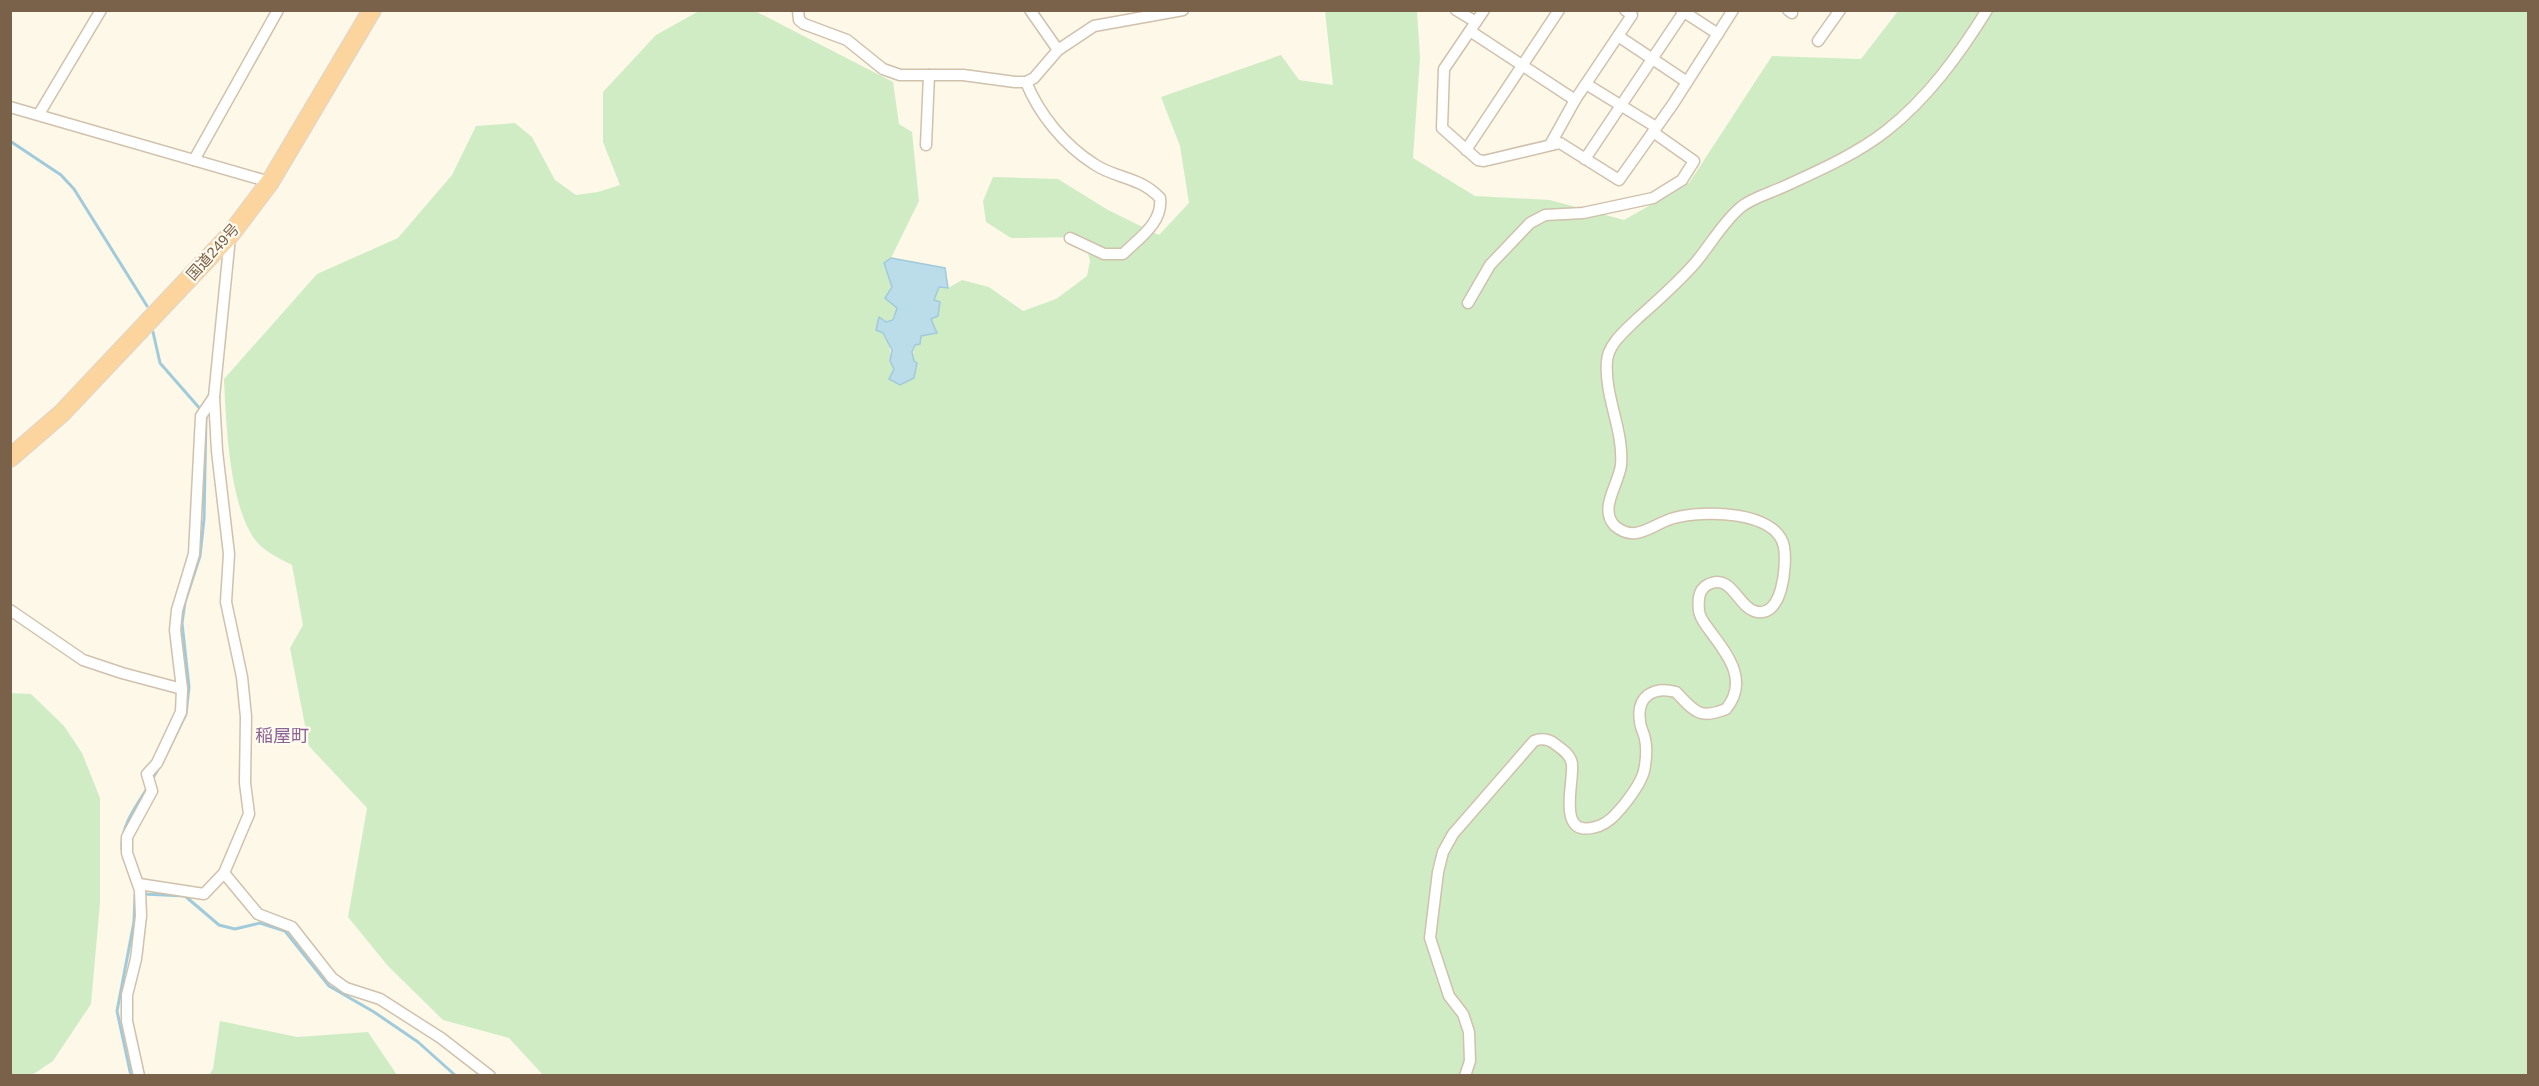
<svg xmlns="http://www.w3.org/2000/svg" width="2539" height="1086" font-family="Arial,'Noto Sans JP',sans-serif">
	<style>
		.green { fill: #d0ecc5 }
		.water { fill: #bbdce9; stroke: #a1cadb; stroke-width: 1.5 }
		.lines { fill: none; stroke-linecap: round; stroke-linejoin: round }
		.stream { stroke: #a1cadb; stroke-width: 3 }
		.minor-casing { stroke: #d0c1ac; stroke-width: 13 }
		.trunk-casing { stroke: #dcd6d0; stroke-width: 20 }
		.minor { stroke: #fff; stroke-width: 10 }
		.trunk { stroke: #fcd49e; stroke-width: 18 }
		.labels { text-anchor: middle; stroke-width: 4.5; stroke-linejoin: round; paint-order: stroke }
		.street-label { font-size: 15px; fill: #79614a; stroke: #fffbef }
		.quarter-label { font-size: 18px; fill: #8b6295; stroke: #fffbef }
	</style>
	<rect width="100%" height="100%" fill="#fdf8e8"/>
	<g class="green">
		<path d="M699 11H755L893 82 899 124 912 132 919 201 891 258 884 263 892 287V302L897 308 893 320 886 322 879 317 876 330C888 335 892 348 890 361H914C912 350 915 345 921 336L930 333 934 300 939 286 948 288 962 280 989 287 1023 311 1056 299 1087 276 1090 261 1084 237 1011 238 986 222 983 201 993 177 1058 179 1108 210 1159 235 1189 203 1180 146 1161 97 1281 55 1299 80 1333 85 1325 11H1417L1420 58 1413 158 1475 196 1550 200 1624 220 1689 183 1772 56 1861 59 1898 11H2528V1075H543L509 1038 443 1020 388 966 348 917 367 808 309 746 290 648 303 625 292 565C282 560 272 555 263 548 229 521 226 420 224 379L317 274 398 238 452 175 476 126 515 123 532 137 555 180 576 195 598 192 620 185 603 142V92L656 35Z"/>
		<path d="M10 693 31 694 64 726 82 753 100 798V903L91 1004 53 1061 32 1075H11Z"/>
		<path d="M220 1021 297 1037 368 1032 397 1075H209L213 1069Z"/>
	</g>
	<path class="water" d="M891 258 945 268 948 288 939 287 934 300 940 302 938 316 931 319 937 333 921 336 920 344 915 345 912 352 914 361 917 363 914 378 900 385 889 379 894 369 890 361 892 350 883 333 876 330 879 317 886 322 893 320 897 308 885 298 892 287 884 263Z"/>
	<g class="lines">
		<g class="stream">
			<path d="M10 141 61 175 74 189 147 306"/>
			<path d="M153 332 160 363 202 411"/>
			<path d="M166 755 186 714 189 687 182 623 185 602 200 556 204 519 206 416"/>
			<path d="M151 781 160 766"/>
			<path d="M122 849C120 827 137 805 148 787"/>
			<path d="M143 894 185 896 219 925 235 929 260 923 285 931 329 986 374 1012 418 1042 456 1076"/>
			<path d="M131 1076 117 1011 134 922 135 895"/>
		</g>
		<g class="minor-casing">
			<g id="minor">
				<path d="M798 10 799 20 804 24 847 40 883 69 900 75H963L1015 82H1026L1034 78 1058 50 1094 26 1183 10"/>
				<path d="M1030 10 1058 50"/>
				<path d="M1456 10 1476 22"/>
				<path d="M1484 10 1444 69 1442 128 1478 160 1484 161 1560 143 1619 180 1673 104 1733 10"/>
				<path d="M1681 10 1718 34"/>
				<path d="M1788 10 1792 13"/>
				<path d="M1470 31 1575 100 1550 145"/>
				<path d="M1618 36 1687 82"/>
				<path d="M1818 41 1840 10"/>
				<path d="M1026 82C1039 114 1064 145 1094 164 1116 179 1139 176 1160 198 1163 223 1139 238 1123 254H1104L1070 238"/>
				<path d="M1586 84 1656 127"/>
				<path d="M1575 100 1632 15 1625 10"/>
				<path d="M10 107 270 182"/>
				<path d="M39 114 101 10"/>
				<path d="M926 145 929 75"/>
				<path d="M1466 150 1559 10"/>
				<path d="M1585 159 1685 10"/>
				<path d="M194 160 278 10"/>
				<path d="M1468 303 1490 265 1530 223 1545 215 1583 213 1653 198 1682 180 1694 161 1653 132"/>
				<path d="M10 610 83 660 122 673 182 689"/>
				<path d="M224 873 258 914 292 927 332 978 346 988 380 999 441 1038 490 1076"/>
				<path d="M139 884 204 894 224 873 249 814 245 783 246 717 242 677 226 602 229 554 217 451 214 397 230 237"/>
				<path d="M139 1076 127 1021V995L136 959 141 916 140 890 127 853V837L152 791 147 774 157 763 181 712 182 689 175 630 177 610 194 554 201 416 214 397"/>
				<path d="M1465 1076 1470 1061 1469 1032 1463 1014 1449 996 1430 938 1438 872 1443 852 1453 834 1534 741C1541 738 1549 739 1555 744 1562 749 1571 755 1572 764 1574 785 1555 841 1599 826 1610 822 1616 814 1623 806 1631 796 1641 783 1644 771 1646 761 1647 748 1645 739 1644 733 1640 727 1640 721 1636 696 1654 686 1676 692 1694 711 1699 720 1726 709 1749 681 1728 655 1710 631 1706 625 1700 619 1699 611 1698 601 1698 590 1707 585 1731 572 1737 605 1754 611 1783 621 1787 564 1784 547 1777 510 1702 510 1674 518 1661 521 1650 531 1636 533 1628 534 1621 531 1615 526 1598 509 1619 484 1621 465 1624 430 1604 396 1607 361 1608 344 1626 330 1637 319 1657 301 1679 282 1696 262 1711 244 1723 222 1741 207 1752 198 1770 193 1783 187 1818 171 1855 155 1886 131 1928 98 1959 55 1987 10"/>
			</g>
		</g>
		<g class="trunk-casing">
			<path id="trunk" d="M10 458 62 413 230 235 270 182 372 10"/>
		</g>
		<use href="#minor" class="minor"/>
		<use href="#trunk" class="trunk"/>
	</g>
	<g class="labels">
		<g class="street-label">
			<text transform="translate(213 252) rotate(-48)" y="5">国道249号</text>
		</g>
		<g class="quarter-label">
			<text x="282" y="742">稲屋町</text>
		</g>
	</g>
	<rect width="2539" height="1086" fill="none" stroke="#79614a" stroke-width="24"/>
</svg>
